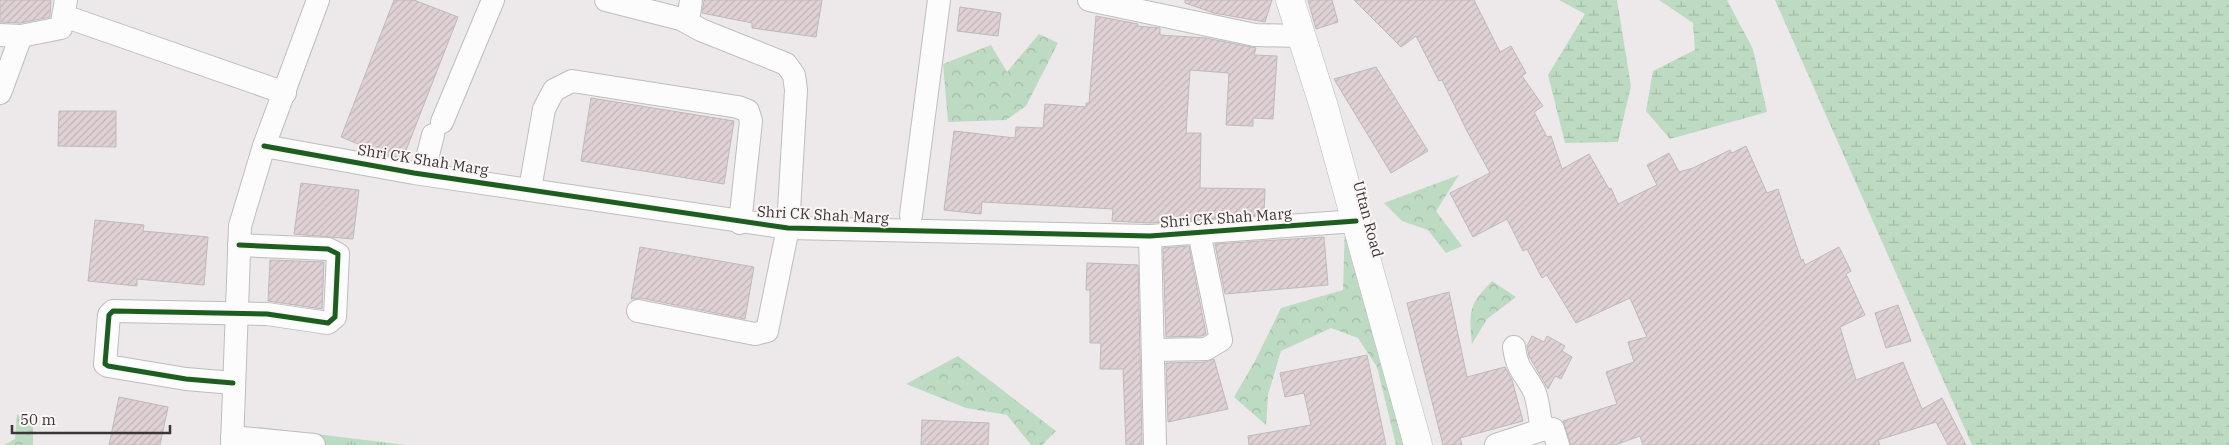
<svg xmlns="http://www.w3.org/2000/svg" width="2229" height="445" font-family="'IBM Plex Serif',serif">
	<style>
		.grass { fill: url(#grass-tufts) }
		.forest { fill: url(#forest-crowns) }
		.wetland { fill: url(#wetland-marsh) }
		.building { fill: url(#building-hatch); stroke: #bdbabb }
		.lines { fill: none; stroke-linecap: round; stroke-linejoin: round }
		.minor-casing { stroke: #bfbdbd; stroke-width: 24 }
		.tertiary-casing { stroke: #bfbdbd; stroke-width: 29 }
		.minor { stroke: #fcfcfc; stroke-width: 22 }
		.tertiary { stroke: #fcfcfc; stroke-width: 28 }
		.cycleway-casing { stroke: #fbf5f6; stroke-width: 8 }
		.cycleway { stroke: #1b5e20; stroke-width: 5 }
		.labels { text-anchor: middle; stroke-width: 4; stroke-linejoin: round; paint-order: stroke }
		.street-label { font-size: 15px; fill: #383636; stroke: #fbf5f6 }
	</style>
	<defs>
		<pattern id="grass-tufts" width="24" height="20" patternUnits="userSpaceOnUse" patternTransform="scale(1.25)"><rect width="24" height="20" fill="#bddac2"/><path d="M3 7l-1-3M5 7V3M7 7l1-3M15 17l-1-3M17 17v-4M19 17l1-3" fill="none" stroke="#a3bca7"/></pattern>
		<pattern id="forest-crowns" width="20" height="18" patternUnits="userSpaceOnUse" patternTransform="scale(1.25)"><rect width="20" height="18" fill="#bddac2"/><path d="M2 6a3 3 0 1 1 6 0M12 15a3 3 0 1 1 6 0" fill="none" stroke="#a3bca7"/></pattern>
		<pattern id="wetland-marsh" width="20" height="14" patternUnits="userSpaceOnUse" patternTransform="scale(1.25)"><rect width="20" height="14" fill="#bddac2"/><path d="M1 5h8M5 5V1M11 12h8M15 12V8" fill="none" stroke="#a3bca7"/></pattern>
		<pattern id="building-hatch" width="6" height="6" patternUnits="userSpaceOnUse" patternTransform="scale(1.25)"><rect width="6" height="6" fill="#e0d2d4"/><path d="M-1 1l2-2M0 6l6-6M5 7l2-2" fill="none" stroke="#c1b5b7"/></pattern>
	</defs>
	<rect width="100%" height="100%" fill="#ede9ea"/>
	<path class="grass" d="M259 427 406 445H258Z"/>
	<g class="forest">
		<path d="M1039 34 1058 43 1026 106 1006 120 948 122 943 64 991 45 1007 72Z"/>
		<path d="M1459 175 1436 211 1462 246 1446 253 1428 230 1402 221 1384 203Z"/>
		<path d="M1345 222 1411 445H1396L1377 367 1358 338 1331 328 1281 351 1268 395 1266 425 1234 397 1256 359 1281 308 1343 290Z"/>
		<path d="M1492 281 1516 297 1487 319 1472 344C1469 311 1468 306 1492 281Z"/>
		<path d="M958 356 1056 431 1042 445H1031L1007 415 966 408 906 384Z"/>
		<path d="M17 414 33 425V445H4L15 439Z"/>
	</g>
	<g class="wetland">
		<path d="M1559 0H1617L1631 86 1618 142 1565 143 1548 75 1585 14Z"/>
		<path d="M1659 0H1727L1753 49 1767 112 1670 139 1646 111 1653 71 1695 50 1693 23Z"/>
		<path d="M1775 0H2229V445H1972Z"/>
	</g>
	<g class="building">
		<path d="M0 0H51L50 17 20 23 0 22Z"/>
		<path d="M394 0H414L458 17 403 158 383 154 341 137Z"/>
		<path d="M704 0H822L816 37 752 28V23L702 13Z"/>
		<path d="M1185 0H1272L1265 22 1214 13 1185 3Z"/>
		<path d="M1308 0H1332L1338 22 1316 29Z"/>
		<path d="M1354 0H1474L1500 52 1511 46 1526 73 1522 76 1543 106 1534 112 1547 137 1551 136 1562 169 1589 154 1609 189 1611 188 1618 204 1657 185 1647 165 1669 153 1679 172 1693 168 1730 150 1732 153 1746 146 1767 193 1778 189 1801 260 1803 259 1805 265 1839 247 1851 271 1846 274 1865 315 1840 327 1856 380 1903 362 1922 409 1942 398 1966 445H1948L1936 422 1878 440 1880 445H1643L1640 436 1615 445H1571L1563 421 1617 404 1606 372 1634 362 1628 342 1647 337 1630 298 1576 323 1547 275 1542 278 1527 249 1523 251 1507 219 1473 237 1450 193 1490 173 1467 131 1442 80 1439 81 1416 36 1401 47Z"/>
		<path d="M960 7 1001 13 998 36 957 31Z"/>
		<path d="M1096 16 1138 24 1137 26 1160 28V35L1206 38 1256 48 1254 55 1277 56 1273 119 1253 118V126L1226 125 1229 73 1190 70 1186 133H1201L1200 188 1265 189 1264 215 1150 223 1112 221 1113 209 982 202 981 214 944 210 954 131 1015 138 1016 127 1043 128 1045 104 1086 107V103H1089Z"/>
		<path d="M1376 67 1428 151 1391 173 1334 79Z"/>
		<path d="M591 98 734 121 724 184 581 161Z"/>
		<path d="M59 111H116V147L58 146Z"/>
		<path d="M301 183 359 190 353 239 294 234Z"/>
		<path d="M95 220 144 225 143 231 208 237 204 285 137 279V286L88 281Z"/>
		<path d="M1324 237 1328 285 1225 294 1215 244Z"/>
		<path d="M1189 246 1206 334 1202 336 1166 337 1163 248Z"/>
		<path d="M640 247 754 267 745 319 641 298 631 299Z"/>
		<path d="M270 260 324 262 322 309 268 301Z"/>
		<path d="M1087 263 1138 265 1142 445H1126L1123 369H1100L1101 343H1090V290H1086Z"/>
		<path d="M1449 292 1467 377 1505 367 1512 380 1523 421 1460 438 1462 445H1443L1407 303Z"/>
		<path d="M1898 305 1911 341 1886 348 1875 313Z"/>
		<path d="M1532 336 1544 342 1547 336 1565 346 1562 351 1572 357 1561 379 1555 376 1548 389 1529 356 1527 346Z"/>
		<path d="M1367 355 1386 445H1249L1248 436 1311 425 1304 393 1285 397 1280 373Z"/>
		<path d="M1214 359 1228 409 1168 422 1166 363 1206 362Z"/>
		<path d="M119 397 168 407 160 445H109Z"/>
		<path d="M922 420 989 423 988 445H921Z"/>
	</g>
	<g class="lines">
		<g class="minor-casing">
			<g id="minor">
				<path d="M606 0 681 19 701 30 786 64 794 75 796 90 788 228 767 331 755 334 638 311"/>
				<path d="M1089 0 1255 35 1300 36"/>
				<path d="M64 16 285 93"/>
				<path d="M688 22 691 0"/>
				<path d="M0 35 21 36 61 28 66 0"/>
				<path d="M0 93 21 36"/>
				<path d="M442 122 493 0"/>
				<path d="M264 146 414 173 788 228 1150 236 1356 221"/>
				<path d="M423 174 433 135"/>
				<path d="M530 189 544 109 554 90 572 81 738 107 748 111 751 121 740 223"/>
				<path d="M911 215 939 0"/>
				<path d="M1150 236 1155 445"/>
				<path d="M1514 347C1517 368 1522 370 1532 387 1539 398 1539 417 1542 430"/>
				<path d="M1154 350 1206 349 1221 340 1199 232"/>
				<path d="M233 383 186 379 108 366 105 364 109 315 113 311 267 314 328 323 335 317 338 254 328 249 239 245"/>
				<path d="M232 437 314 445"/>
				<path d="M232 445 240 226 264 146 318 0"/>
				<path d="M1496 445 1547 428 1553 429 1558 445"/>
			</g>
		</g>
		<g class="tertiary-casing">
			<path id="tertiary" d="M1290 0 1324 107 1418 445"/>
		</g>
		<use href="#minor" class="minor"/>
		<use href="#tertiary" class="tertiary"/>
		<g class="cycleway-casing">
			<g id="cycleway">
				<path d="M264 146 414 173 788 228 1150 236 1356 221"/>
				<path d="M233 383 186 379 108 366 105 364 109 315 113 311 267 314 328 323 335 317 338 254 328 249 239 245"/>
			</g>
		</g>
		<use href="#cycleway" class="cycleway"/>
	</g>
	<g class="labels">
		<g class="street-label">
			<text transform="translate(423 160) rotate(9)" y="5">Shri CK Shah Marg</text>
			<text transform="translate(823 215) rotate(3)" y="5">Shri CK Shah Marg</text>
			<text transform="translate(1226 218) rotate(-4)" y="5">Shri CK Shah Marg</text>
			<text transform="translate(1368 219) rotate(75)" y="5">Uttan Road</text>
		</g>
	</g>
	<path d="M12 425v8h158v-8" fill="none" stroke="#383636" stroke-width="2.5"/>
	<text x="20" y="425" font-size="15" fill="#383636" stroke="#fbf5f6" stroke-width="4" paint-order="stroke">50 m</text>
</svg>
